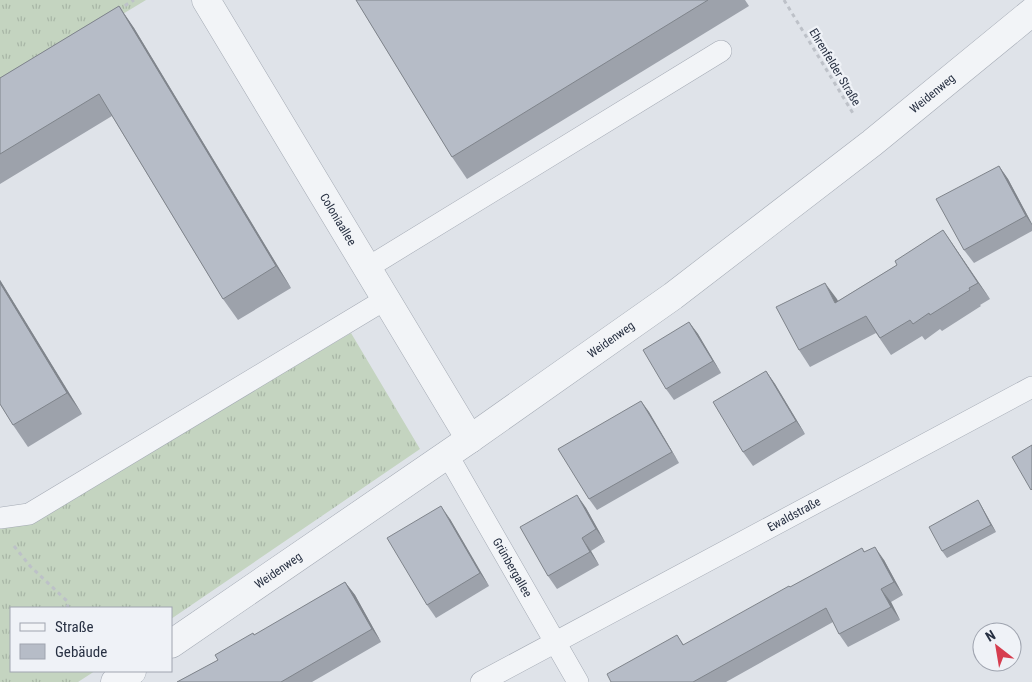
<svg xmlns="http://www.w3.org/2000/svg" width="1032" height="682" font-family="'Roboto Condensed',sans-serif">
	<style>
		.grass { fill: url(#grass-tufts) }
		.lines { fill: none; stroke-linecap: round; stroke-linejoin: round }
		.lane-casing { stroke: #a4aab4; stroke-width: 22 }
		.street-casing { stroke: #a4aab4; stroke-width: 29 }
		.path { stroke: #bdc1c8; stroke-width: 3; stroke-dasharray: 4 4; stroke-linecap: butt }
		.lane { stroke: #f2f4f7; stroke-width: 21 }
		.street { stroke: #f2f4f7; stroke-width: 28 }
		.wall { fill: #9da2ab }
		.shaded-wall { fill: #7f848b }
		.building { fill: #b6bcc7; stroke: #7f848b }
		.labels { text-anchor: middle; stroke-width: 4.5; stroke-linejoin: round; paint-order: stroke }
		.street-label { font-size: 12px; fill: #273042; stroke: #eff2f7 }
	</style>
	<defs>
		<pattern id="grass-tufts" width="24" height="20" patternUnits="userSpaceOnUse" patternTransform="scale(1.25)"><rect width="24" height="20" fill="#c4d4c0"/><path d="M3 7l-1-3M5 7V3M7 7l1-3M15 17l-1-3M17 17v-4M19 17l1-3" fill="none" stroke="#a8b6a6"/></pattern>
	</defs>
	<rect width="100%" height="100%" fill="#dfe3e9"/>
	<g class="grass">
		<path d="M0 0H146L0 88Z"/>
		<path d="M351 333 420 449 171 619V608H11V671H95L78 682H0V528L31 521Z"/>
	</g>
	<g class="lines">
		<g class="lane-casing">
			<g id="lane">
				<path d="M367 268 721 51"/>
				<path id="s1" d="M447 454 578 682"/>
				<path d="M0 518 29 514 386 299"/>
				<path id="s2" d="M481 682 1032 387"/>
			</g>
		</g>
		<g class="street-casing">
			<g id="street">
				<path id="s3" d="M206 0 470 439"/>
				<path id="s4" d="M171 644 470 439 673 296 872 143 1032 12"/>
				<path d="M115 682 132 671"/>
			</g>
		</g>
		<g class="path">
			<path d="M784 0 854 115"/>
			<path d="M118 10 134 0"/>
			<path d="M14 546 30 566 67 601 68 608"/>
		</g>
		<use href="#lane" class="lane"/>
		<use href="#street" class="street"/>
	</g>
	<g class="wall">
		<path d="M356 0H745L749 6 467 179 452 157Z"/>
		<path d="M119 6 134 28 291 288 238 320 223 299 112 116 0 184V78Z"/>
		<path d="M999 166 1008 179 1032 224V231L974 263 964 250Z"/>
		<path d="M943 230 990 299 980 305 981 306 942 331 940 329 925 340 922 336 891 355 876 333 810 367 799 350 838 301 897 265Z"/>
		<path d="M0 280 82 414 28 447 13 425 0 404Z"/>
		<path d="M689 322 698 334 721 373 674 400 666 389Z"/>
		<path d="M766 371 775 384 805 434 753 466 743 452Z"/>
		<path d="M641 401 649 412 679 463 597 510 589 499Z"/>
		<path d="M577 495 586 508 605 542 591 551 599 565 557 589 548 576Z"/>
		<path d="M978 500 982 507 996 532 947 558 942 551Z"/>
		<path d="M450 519 489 586 436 618 427 605Z"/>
		<path d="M862 548 865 552 884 560 903 595 891 602 900 620 848 647 839 634 833 622 726 682H611L677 635 684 645Z"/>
		<path d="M345 582 355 595 381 642 312 682H177L218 660 255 635Z"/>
	</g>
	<g class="shaded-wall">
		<path d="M119 6 134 28 291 288 276 266Z"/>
		<path d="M999 166 1008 179 1032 224V225L1026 216Z"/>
		<path d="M943 230 954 246 990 299 978 283Z"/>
		<path d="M0 280 82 414 67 393 0 283Z"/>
		<path d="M825 283 837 299 847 319 835 303Z"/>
		<path d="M689 322 698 334 721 373 713 361Z"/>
		<path d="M766 371 775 384 805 434 796 421Z"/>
		<path d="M641 401 649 412 679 463 672 452Z"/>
		<path d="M577 495 586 508 605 542 596 529Z"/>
		<path d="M978 500 982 507 996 532 991 525Z"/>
		<path d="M441 506 450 519 489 586 480 573Z"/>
		<path d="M582 538 591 551 599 565 590 552Z"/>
		<path d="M875 547 884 560 903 595 894 582Z"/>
		<path d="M345 582 355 595 381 642 372 629Z"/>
		<path d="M881 589 891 602 900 620 891 607Z"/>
	</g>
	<g class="building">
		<path d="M356 0H708L452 157Z"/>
		<path d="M119 6 276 266 223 299 99 94 0 154V78Z"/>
		<path d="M999 166 1026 216 964 250 936 199Z"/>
		<path d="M943 230 978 283 969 288 970 290 930 315 929 313 913 324 910 320 880 338 866 316 799 350 776 307 825 283 835 303 897 265 895 261Z"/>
		<path d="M0 283 67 393 13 425 0 404Z"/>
		<path d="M689 322 713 361 666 389 643 350Z"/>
		<path d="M766 371 796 421 743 452 713 402Z"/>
		<path d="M641 401 672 452 589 499 558 449Z"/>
		<path d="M1032 445V489L1031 490 1012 457Z"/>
		<path d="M577 495 596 529 582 538 590 552 548 576 520 527Z"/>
		<path d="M978 500 991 525 942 551 929 527Z"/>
		<path d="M441 506 480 573 427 605 387 538Z"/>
		<path d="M875 547 894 582 881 589 891 607 839 634 826 608 693 682H611L607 674 677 635 683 645 789 586 790 587 862 548 864 552Z"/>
		<path d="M345 582 372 629 281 682H177L218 660 215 655 253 633 254 635Z"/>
	</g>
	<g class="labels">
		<g class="street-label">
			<text transform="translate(835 67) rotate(59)" y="4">Ehrenfelder Straße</text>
			<text dy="4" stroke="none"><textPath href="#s4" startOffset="940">Weidenweg</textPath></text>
			<text dy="4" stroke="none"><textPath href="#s3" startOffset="256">Coloniaallee</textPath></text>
			<text dy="4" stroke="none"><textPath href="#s4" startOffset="535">Weidenweg</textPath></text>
			<text dy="4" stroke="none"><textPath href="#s2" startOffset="355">Ewaldstraße</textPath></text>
			<text dy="4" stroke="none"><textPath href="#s1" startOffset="131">Grünbergallee</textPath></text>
			<text dy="4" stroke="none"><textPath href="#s4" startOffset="130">Weidenweg</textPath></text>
		</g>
	</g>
	<rect x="10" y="607" width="162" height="65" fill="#eff2f7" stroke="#9fa4af"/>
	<rect x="20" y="623" width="25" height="8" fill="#f2f4f7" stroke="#9fa4af"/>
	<text x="55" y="632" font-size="15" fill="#273042">Straße</text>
	<rect x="20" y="644" width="25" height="15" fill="#b6bcc7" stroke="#9fa4af"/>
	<text x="55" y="657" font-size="15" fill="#273042">Gebäude</text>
	<g transform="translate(997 647) rotate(329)"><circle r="24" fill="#eff2f7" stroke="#9fa4af"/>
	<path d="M0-4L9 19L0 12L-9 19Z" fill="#d63d4f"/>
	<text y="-8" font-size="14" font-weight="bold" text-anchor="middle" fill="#273042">N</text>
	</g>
</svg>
